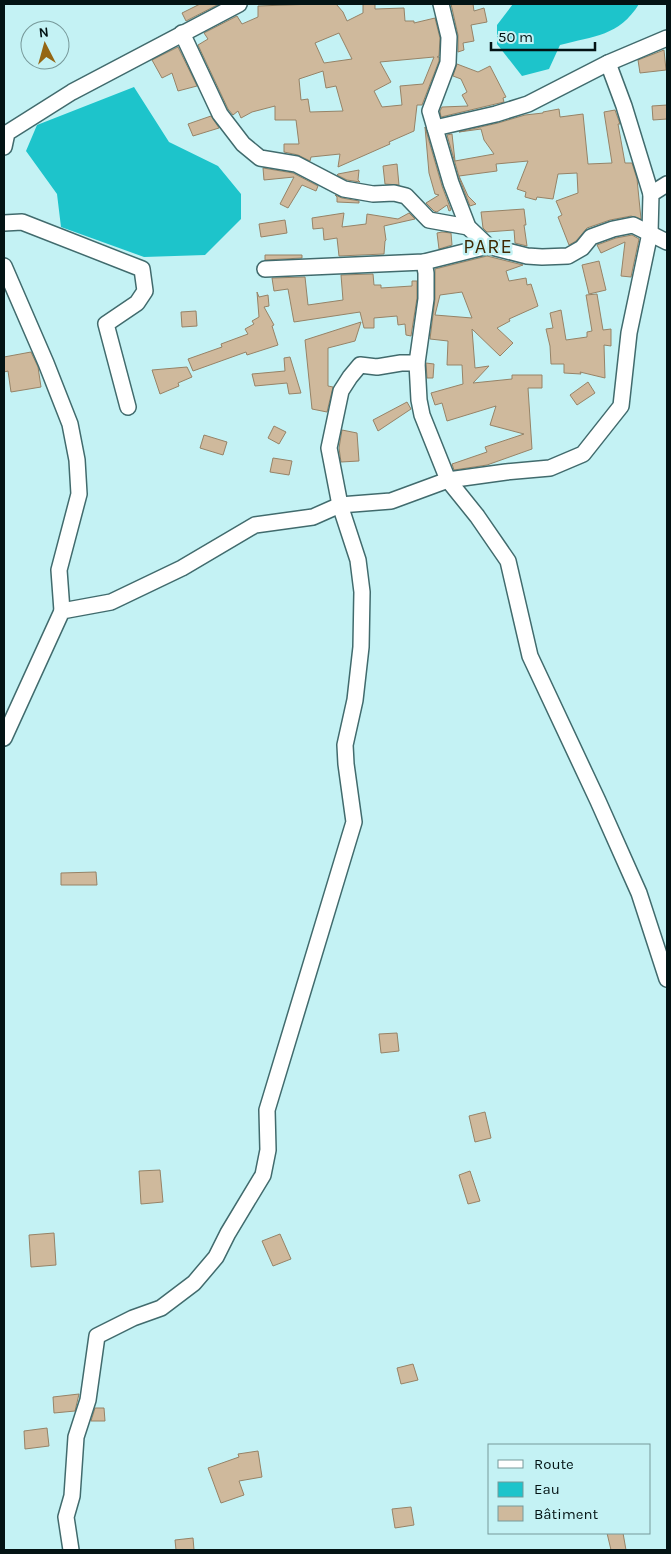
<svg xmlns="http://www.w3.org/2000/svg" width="671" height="1554" font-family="Karla,sans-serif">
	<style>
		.water { fill: #1dc4cb }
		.building { fill: #cfb99c; stroke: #968367; fill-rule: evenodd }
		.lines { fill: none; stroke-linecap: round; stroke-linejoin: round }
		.minor-casing { stroke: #416b6d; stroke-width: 18 }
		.minor { stroke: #fff; stroke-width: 15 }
		.labels { text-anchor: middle; stroke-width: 5; stroke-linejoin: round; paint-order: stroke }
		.quarter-label { font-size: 20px; letter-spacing: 1px; fill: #3f2903; stroke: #c4f2f4 }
	</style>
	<rect width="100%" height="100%" fill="#c4f2f4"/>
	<g class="water">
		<path d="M513 4H639C619 36 594 36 560 45L549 69 522 76 497 44V25Z"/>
		<path d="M134 87 169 142 218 166 241 194V219L205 255 144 257 61 227 57 194 26 151 37 125Z"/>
	</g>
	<g class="building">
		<path d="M200 4H219L186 21 182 13Z"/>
		<path d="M315 4H336L343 12 347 21 363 13V4H375V9L404 8 405 21H414V23L435 18 440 38 439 56 437 57H439V61L422 105H417L414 131 389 142 390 144 338 167 340 154 311 157 310 161 298 155 284 152V144H299L296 120H275V106L252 112 241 118 238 111 233 115 228 109 198 45 208 39 204 33 237 16 242 24 258 17V6ZM339 33 352 59 324 63 315 43ZM434 57 423 84 400 86 402 105 382 107 374 91 391 82 380 62ZM323 71 326 88 336 86 343 111 310 112 308 99 301 100 299 79Z"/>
		<path d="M451 4H473L474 11 484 8 487 22 471 25 474 41 463 43 464 50 458 52V35Z"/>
		<path d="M178 47 197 86 178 91 172 73 162 78 152 60Z"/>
		<path d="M664 50 666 70 640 73 638 60Z"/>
		<path d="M457 64 478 72 490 66 506 97 503 98 504 102 441 117 440 111 442 107 468 106 462 95 467 92 461 79 453 76Z"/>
		<path d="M667 105V119L653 120 652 106Z"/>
		<path d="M559 109 560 117 583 114 588 164 612 163 604 112 615 110 620 124H618L625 163H632L637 179 641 219 631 216 610 220 587 228 576 241 569 245 558 217 562 215 556 201 578 193 577 173 558 174 553 199 537 197 536 200 525 197 526 192 517 189 528 161 496 164 497 171 459 176 468 196 476 204 470 206 460 180 447 135 452 134 455 161 494 154 484 140 481 129 459 132 498 123 525 115 543 113V112Z"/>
		<path d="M211 116 219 128 193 136 188 124Z"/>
		<path d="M425 127 442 186 451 210 449 211 447 205 437 212 434 211 426 203 439 195 435 194 429 173Z"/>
		<path d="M397 164 399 185 385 184 383 166Z"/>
		<path d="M263 168 293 173 318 186 316 191 302 185 288 208 280 204 294 177 264 180Z"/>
		<path d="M359 170 358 180 360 182 347 180 337 175 338 174Z"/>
		<path d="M335 195 342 198 359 201V203L337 202V197Z"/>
		<path d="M524 209 526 225H524L527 246 515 243 514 230 487 232 483 228 481 212Z"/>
		<path d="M344 213 342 227 366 224 367 214 398 219 409 213 415 219 384 226 386 240 385 241 384 254 339 256 337 238 324 240 323 228 313 229 312 218Z"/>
		<path d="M285 220 287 233 261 237 259 224Z"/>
		<path d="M442 232 451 233 452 245 439 249 437 233Z"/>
		<path d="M632 235 639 239 631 277 621 276 625 242 601 253 597 245 616 238Z"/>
		<path d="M265 255H302V258L265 260Z"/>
		<path d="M487 256 523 265 506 271 509 281 526 278 527 285 531 284 538 306 509 319 510 321 497 328 513 343 500 356 472 329 475 368 489 366 473 383 512 379V375H542V388H528L532 449 487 465 454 470 452 464 487 452 485 447 524 434 490 425 496 406 447 421 442 403 435 405 431 393 463 384 462 365H447L448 341 430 339 435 299V269ZM462 292 472 318 435 315 440 295Z"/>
		<path d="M599 261 606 290 589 294 582 265Z"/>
		<path d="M373 274 374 285H381V288L412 286V281H417V298L411 336 406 335 405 324 398 325 397 316 374 318V328H364L360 312 294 322 288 289 274 291 272 278 305 277 308 305 343 300 341 275Z"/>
		<path d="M257 292 259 297 268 295 269 306 264 307 274 325 272 326 278 345 247 355 246 352 193 371 188 359 222 347 221 344 248 334 245 329 254 324 252 321 259 317Z"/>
		<path d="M597 294 603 330 611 329V346L604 345 605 378 580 372 581 374 564 373V364H551L550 346 546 329 553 328 550 313 561 310 566 340 587 337V332L592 331 586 295Z"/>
		<path d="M196 311 197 326 182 327 181 312Z"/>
		<path d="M361 322 355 341 328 348V386L333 387 327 412 312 409 305 340Z"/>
		<path d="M31 352 38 367 41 387 11 392 8 371 4 372V357Z"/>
		<path d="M290 357 301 393 289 394 287 383 255 386 252 374 285 371 284 358Z"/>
		<path d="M426 363 434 364 433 378H427Z"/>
		<path d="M187 367 192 377 178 383 179 386 160 394 152 370Z"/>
		<path d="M588 382 595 393 577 405 570 395Z"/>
		<path d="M407 402 411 409 378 431 373 420Z"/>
		<path d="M274 426 286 432 279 444 268 438Z"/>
		<path d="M342 430 357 433 359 461 341 462 339 448Z"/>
		<path d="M204 435 227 442 223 455 200 448Z"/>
		<path d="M273 458 292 461 289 475 270 472Z"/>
		<path d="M96 872 97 885H61V873Z"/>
		<path d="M397 1033 399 1051 381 1053 379 1034Z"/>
		<path d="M485 1112 491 1138 475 1142 469 1116Z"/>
		<path d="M160 1170 163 1202 141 1204 139 1171Z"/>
		<path d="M470 1171 480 1201 468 1204 459 1175Z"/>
		<path d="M54 1233 56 1265 31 1267 29 1235Z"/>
		<path d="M280 1234 291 1259 273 1266 262 1241Z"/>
		<path d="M413 1364 418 1380 401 1384 397 1368Z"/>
		<path d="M79 1394 75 1411 54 1413 53 1397Z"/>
		<path d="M95 1408H104L105 1421H91Z"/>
		<path d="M47 1428 49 1446 25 1449 24 1431Z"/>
		<path d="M258 1451 262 1477 239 1481 244 1495 221 1503 208 1468 239 1457 238 1454Z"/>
		<path d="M411 1507 414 1525 395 1528 392 1509Z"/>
		<path d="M607 1533H623L626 1550H611Z"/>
		<path d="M193 1538 194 1550H176L175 1540Z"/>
	</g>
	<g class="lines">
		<g class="minor-casing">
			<g id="minor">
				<path d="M441 4 449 37 448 63 430 111 451 183 468 227 488 246 527 256 542 257 568 256 582 248 591 237 613 229 633 225 667 242"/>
				<path d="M182 33 220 114 243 144 260 158 296 164 344 189 373 194 394 193 406 196 429 220 468 227"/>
				<path d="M608 63 624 106 651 194"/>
				<path d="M435 128 496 114 528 104 608 63 667 38"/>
				<path d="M4 147 7 133 72 92 239 4"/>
				<path d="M4 223 22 222 142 269 145 291 137 303 106 324 128 407"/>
				<path d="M424 262 426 273V299L417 363 419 400 422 415 448 480 477 516 508 561 530 656 598 801 639 893 667 979"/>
				<path d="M4 266 46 363 70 424 77 460 79 494 59 570 62 611"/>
				<path d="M265 269 424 262 488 246"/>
				<path d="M4 738 62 611 111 602 182 568 255 525 313 517 340 505 391 501 448 480 506 472 550 468 583 454 621 406 629 333 650 233 651 194 667 184"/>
				<path d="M71 1550 66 1517 72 1496 76 1437 88 1400 97 1336 133 1318 161 1308 194 1283 216 1257 228 1233 263 1175 268 1150 267 1110 354 822 346 764 345 745 355 700 361 647 362 592 358 560 340 505 329 448 341 391 350 377 360 365 377 367 401 363H417"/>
			</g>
		</g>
		<use href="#minor" class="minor"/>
	</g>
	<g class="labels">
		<g class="quarter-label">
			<text x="488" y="253">PARE</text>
		</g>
	</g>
	<rect width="671" height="1554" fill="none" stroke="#031314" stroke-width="10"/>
	<rect x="488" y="1444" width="162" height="90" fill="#c4f2f4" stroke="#77999a"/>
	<rect x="498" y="1460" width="25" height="8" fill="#ffffff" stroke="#77999a"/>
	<text x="534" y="1469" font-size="15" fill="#031314">Route</text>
	<rect x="498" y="1482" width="25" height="15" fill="#1dc4cb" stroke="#77999a"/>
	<text x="534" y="1494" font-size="15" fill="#031314">Eau</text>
	<rect x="498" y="1506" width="25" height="15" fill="#cfb99c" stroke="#77999a"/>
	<text x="534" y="1519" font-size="15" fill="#031314">Bâtiment</text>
	<g transform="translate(45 45) rotate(354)"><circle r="24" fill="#c4f2f4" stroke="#77999a"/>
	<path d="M0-4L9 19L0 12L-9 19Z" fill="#946613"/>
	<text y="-8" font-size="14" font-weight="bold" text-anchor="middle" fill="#031314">N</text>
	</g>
	<path d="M491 42v8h104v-8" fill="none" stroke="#031314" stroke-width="2.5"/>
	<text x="498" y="42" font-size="15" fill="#031314" stroke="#c4f2f4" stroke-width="4" paint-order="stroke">50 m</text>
</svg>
